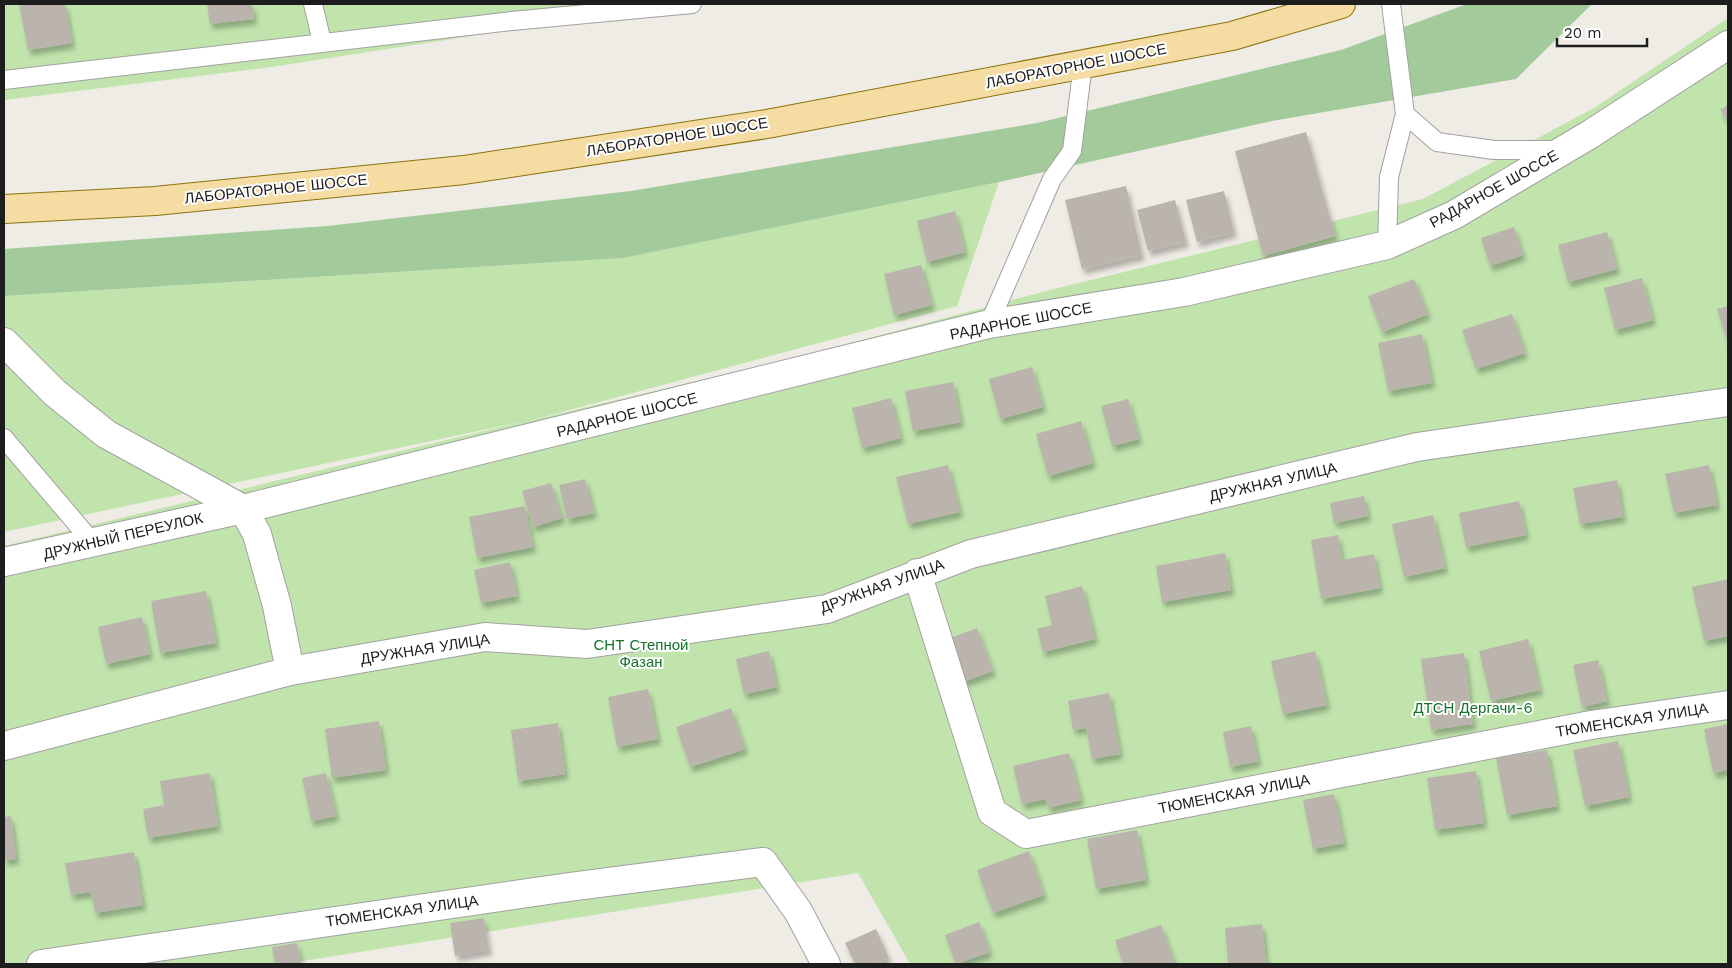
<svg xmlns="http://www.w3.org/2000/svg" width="1732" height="968" font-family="'Work Sans',sans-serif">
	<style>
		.grass { fill: #c1e4ad }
		.forest { fill: #a3ca9b }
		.building { fill: #bab4ad; filter: url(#shadow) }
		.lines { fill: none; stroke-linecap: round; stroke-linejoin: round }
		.service-casing { stroke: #a1a1a1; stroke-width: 20 }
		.minor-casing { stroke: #a1a1a1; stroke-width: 30 }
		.primary-casing { stroke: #8c730b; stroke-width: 30 }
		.service { stroke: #fff; stroke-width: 18 }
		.minor { stroke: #fff; stroke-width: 28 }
		.primary { stroke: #f5dca2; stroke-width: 28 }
		.labels { text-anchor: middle; stroke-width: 4; stroke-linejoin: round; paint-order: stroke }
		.street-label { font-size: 15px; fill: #1d1d1d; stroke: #fff }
		.park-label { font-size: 15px; fill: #137328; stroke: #fff }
	</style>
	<defs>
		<filter id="shadow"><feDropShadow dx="3" dy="5.5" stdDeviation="2.5" flood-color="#0004"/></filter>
	</defs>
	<rect width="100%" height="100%" fill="#eeece4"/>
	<g class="grass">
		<path d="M4 4H677L265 68 4 100Z"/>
		<path d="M1728 18V392L1653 408 1728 400V964H910L858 873 284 964H4V546L530 420 4 532V296L623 258 999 182 957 306 532 420 802 356 1050 290 1423 199 1594 108Z"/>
	</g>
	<path class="forest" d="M1467 4H1592L1516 79 1272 121 999 182 623 258 4 296V249L327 226 631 191 1037 123 1341 50Z"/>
	<g class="building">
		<path d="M19 4H65L72 43 28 50Z"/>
		<path d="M207 4H252L254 19 210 24Z"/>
		<path d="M1728 105V122L1720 110Z"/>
		<path d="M1306 132 1335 236 1263 256 1235 151Z"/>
		<path d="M1126 186 1142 255 1082 269 1065 200Z"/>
		<path d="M1224 191 1234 232 1197 242 1186 200Z"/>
		<path d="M1175 200 1186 242 1148 251 1137 210Z"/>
		<path d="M955 211 965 252 927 262 917 221Z"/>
		<path d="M1514 227 1523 255 1490 266 1481 238Z"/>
		<path d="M1607 232 1617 269 1568 282 1558 245Z"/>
		<path d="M921 265 932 305 894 315 884 274Z"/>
		<path d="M1642 278 1653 320 1615 330 1604 288Z"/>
		<path d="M1414 279 1428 314 1382 332 1368 296Z"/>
		<path d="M1728 306V344L1717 309Z"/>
		<path d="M1512 314 1525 353 1476 369 1462 330Z"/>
		<path d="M1422 334 1432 383 1388 391 1378 343Z"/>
		<path d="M1032 367 1043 407 1000 419 989 379Z"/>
		<path d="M953 382 961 422 913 431 905 391Z"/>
		<path d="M891 398 901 438 862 448 852 408Z"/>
		<path d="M1128 399 1139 439 1112 446 1101 406Z"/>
		<path d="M1081 421 1093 463 1048 476 1036 434Z"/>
		<path d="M948 465 960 512 908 524 896 477Z"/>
		<path d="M1709 465 1717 505 1674 513 1665 474Z"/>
		<path d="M585 479 594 513 567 519 559 485Z"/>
		<path d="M1617 480 1623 517 1580 524 1573 488Z"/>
		<path d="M551 483 562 518 533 527 522 491Z"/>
		<path d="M1364 496 1368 516 1334 523 1330 503Z"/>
		<path d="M1519 501 1526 535 1466 547 1459 513Z"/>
		<path d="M525 506 533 547 477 558 469 517Z"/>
		<path d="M1433 515 1445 568 1404 577 1392 524Z"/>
		<path d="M1338 535 1342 560 1374 554 1380 588 1321 599 1311 540Z"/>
		<path d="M1225 553 1231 590 1162 602 1156 566Z"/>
		<path d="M510 562 517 596 481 603 474 570Z"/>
		<path d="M1728 579V636L1704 641 1692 587Z"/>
		<path d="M1082 586 1095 639 1043 652 1037 629 1052 625 1045 596Z"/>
		<path d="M206 591 216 643 160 653 151 601Z"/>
		<path d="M142 617 150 654 106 664 98 627Z"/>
		<path d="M977 628 993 671 963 682 947 639Z"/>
		<path d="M1528 639 1540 690 1491 701 1479 651Z"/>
		<path d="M769 651 777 687 744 694 736 659Z"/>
		<path d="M1315 651 1327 705 1283 714 1271 661Z"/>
		<path d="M1464 653 1473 724 1431 730 1421 659Z"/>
		<path d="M1598 660 1607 701 1582 707 1573 665Z"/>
		<path d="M648 689 658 739 617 747 608 697Z"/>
		<path d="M1109 693 1120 754 1092 759 1086 728 1073 730 1068 701Z"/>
		<path d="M731 708 745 749 690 767 676 727Z"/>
		<path d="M379 721 386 770 332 778 325 729Z"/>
		<path d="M558 723 565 774 518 781 511 730Z"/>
		<path d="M1728 724V770L1713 773 1704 729Z"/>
		<path d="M1251 726 1258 761 1230 767 1223 732Z"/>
		<path d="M1618 741 1629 797 1585 806 1573 750Z"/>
		<path d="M1547 750 1557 806 1507 815 1496 758Z"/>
		<path d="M1069 753 1081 800 1048 808 1046 799 1022 804 1013 766Z"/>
		<path d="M1476 771 1484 823 1435 830 1427 778Z"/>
		<path d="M210 773 218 826 148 838 143 809 164 805 160 781Z"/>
		<path d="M326 773 336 816 311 821 302 778Z"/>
		<path d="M1334 794 1344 843 1313 849 1303 800Z"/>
		<path d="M11 816 16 859 4 860V817Z"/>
		<path d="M1137 830 1146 880 1096 889 1087 839Z"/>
		<path d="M1029 851 1044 895 993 913 977 870Z"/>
		<path d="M134 852 143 905 95 913 91 892 71 895 65 863Z"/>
		<path d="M484 918 489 950 455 956 450 923Z"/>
		<path d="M979 922 990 952 956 964 945 935Z"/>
		<path d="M1262 924 1266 964H1228L1225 928Z"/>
		<path d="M1161 925 1175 964H1123L1115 940Z"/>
		<path d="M876 929 889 958 874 964H855L845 943Z"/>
		<path d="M297 943 301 964H275L272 947Z"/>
	</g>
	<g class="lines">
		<g class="service-casing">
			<g id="service">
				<path d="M313 4 322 42"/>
				<path d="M4 80 512 21 692 4"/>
				<path d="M1405 114 1437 142 1494 150H1559"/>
				<path d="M1387 245 1389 177 1405 114 1391 4"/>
				<path d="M989 324 1052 179 1072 151 1083 64"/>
				<path d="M4 438 93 543"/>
			</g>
		</g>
		<g class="minor-casing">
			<g id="minor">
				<path d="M4 342 55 393 106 434 243 509 257 534 277 606 290 671"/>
				<path d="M4 562 243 509 989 324 1184 292 1387 245 1454 215 1589 135 1728 45"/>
				<path d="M917 573 992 812 1026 834 1591 725 1728 705"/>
				<path d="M4 746 290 671 485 637 587 644 827 609 971 554 1417 447 1728 402"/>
				<path d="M41 964 569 887 763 862 798 911 826 964"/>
			</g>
		</g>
		<g class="primary-casing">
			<path id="primary" d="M4 209 155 201 464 170 767 124 1232 36 1341 4"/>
		</g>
		<use href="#service" class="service"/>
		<use href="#minor" class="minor"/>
		<use href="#primary" class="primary"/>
	</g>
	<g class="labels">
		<g class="street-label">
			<text transform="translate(1076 66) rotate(-11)" y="5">ЛАБОРАТОРНОЕ ШОССЕ</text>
			<text transform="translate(677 137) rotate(-9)" y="5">ЛАБОРАТОРНОЕ ШОССЕ</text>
			<text transform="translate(276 189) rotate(-6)" y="5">ЛАБОРАТОРНОЕ ШОССЕ</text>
			<text transform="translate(1494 189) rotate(-29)" y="5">РАДАРНОЕ ШОССЕ</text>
			<text transform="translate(1021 321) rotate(-11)" y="5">РАДАРНОЕ ШОССЕ</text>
			<text transform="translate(627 415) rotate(-14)" y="5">РАДАРНОЕ ШОССЕ</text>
			<text transform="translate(1273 482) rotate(-13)" y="5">ДРУЖНАЯ УЛИЦА</text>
			<text transform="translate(123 536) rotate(-13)" y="5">ДРУЖНЫЙ ПЕРЕУЛОК</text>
			<text transform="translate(882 586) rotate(-20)" y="5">ДРУЖНАЯ УЛИЦА</text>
			<text transform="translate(425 649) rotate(-9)" y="5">ДРУЖНАЯ УЛИЦА</text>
			<text transform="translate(1632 720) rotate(-9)" y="5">ТЮМЕНСКАЯ УЛИЦА</text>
			<text transform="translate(1234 794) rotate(-11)" y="5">ТЮМЕНСКАЯ УЛИЦА</text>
			<text transform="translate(402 911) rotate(-8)" y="5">ТЮМЕНСКАЯ УЛИЦА</text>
		</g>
		<g class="park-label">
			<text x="641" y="650">СНТ Степной<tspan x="641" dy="17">Фазан</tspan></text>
			<text x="1473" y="713">ДТСН Дергачи-6</text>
		</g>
	</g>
	<rect width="1732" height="968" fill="none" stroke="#1d1d1d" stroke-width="10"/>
	<path d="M1557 38v8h90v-8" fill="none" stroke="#1d1d1d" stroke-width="2.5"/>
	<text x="1564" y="38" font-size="15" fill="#1d1d1d" stroke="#ffffff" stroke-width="4" paint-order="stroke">20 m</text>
</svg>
